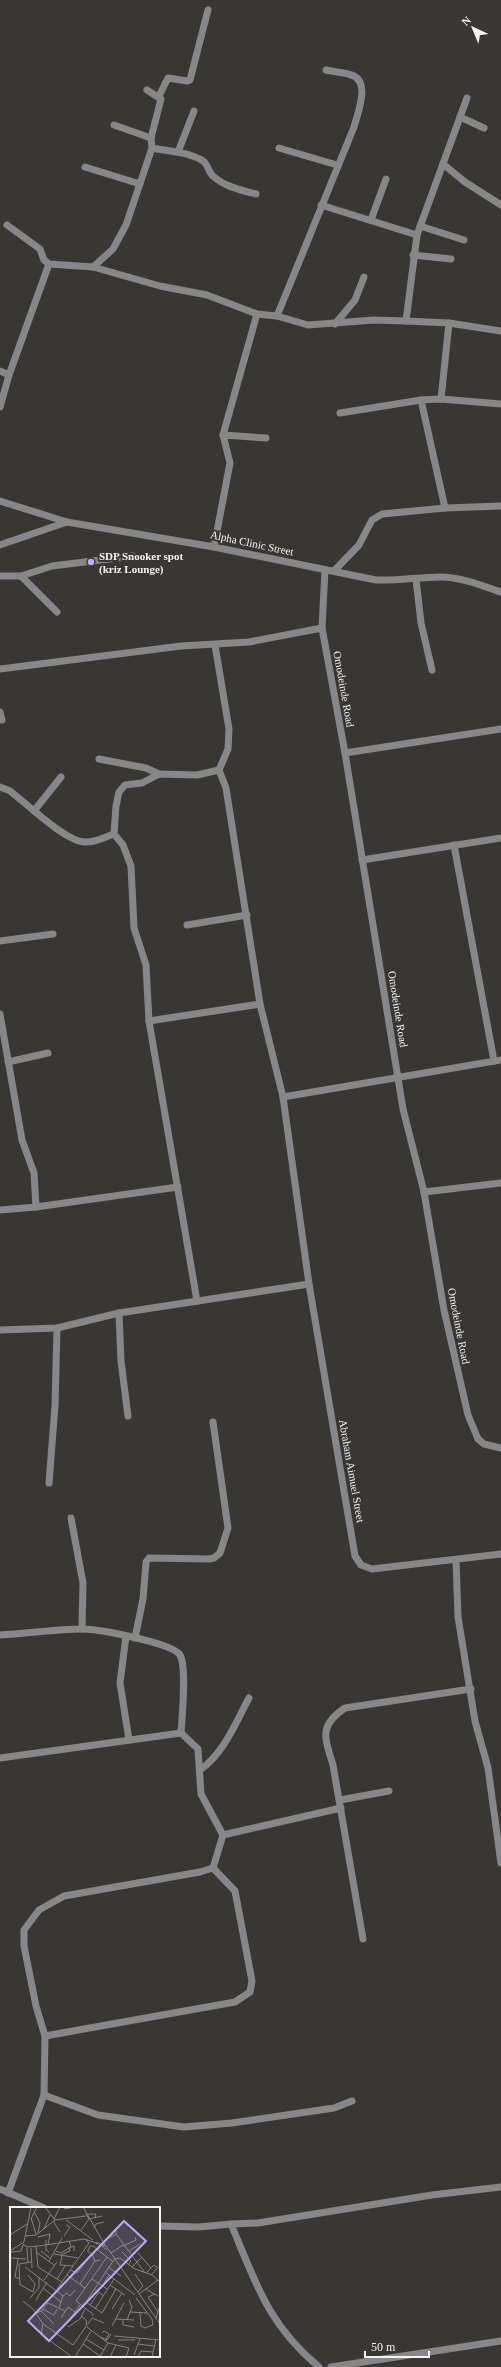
<svg xmlns="http://www.w3.org/2000/svg" width="501" height="2367" font-family="Georgia,serif">
	<style>
		.lines { fill: none; stroke-linecap: round; stroke-linejoin: round }
		.minor { stroke: #878789; stroke-width: 7 }
		.poi-dot { fill: #bea9f5; stroke: #393734; stroke-width: 1.5 }
		.labels { text-anchor: middle; stroke-width: 4; stroke-linejoin: round; paint-order: stroke }
		.street-label { font-size: 11px; fill: #f5f4f2; stroke: #393734 }
		.poi-label { font-size: 11px; font-weight: bold; fill: #f5f4f2; stroke: #393734; text-anchor: start }
		.inset-road { fill: none; stroke: #848380; stroke-width: 1 }
		.view { fill: #bea9f5; fill-opacity: 0.15; stroke: #bea9f5; stroke-width: 2 }
		.inset-edge { fill: none; stroke: #f5f4f2; stroke-width: 2 }
	</style>
	<rect width="100%" height="100%" fill="#393734"/>
	<g class="lines">
		<g class="minor">
			<path d="M159 96 168 78 187 81 190 80 208 10"/>
			<path d="M460 117 484 128"/>
			<path d="M114 125 151 138"/>
			<path d="M152 148C167 151 189 152 203 161 208 164 208 172 213 176 225 187 241 190 256 194"/>
			<path d="M279 148 337 165"/>
			<path d="M178 152 194 111"/>
			<path d="M443 164 465 182 501 205"/>
			<path d="M85 167 140 184"/>
			<path d="M321 205 417 235"/>
			<path d="M371 220 386 179"/>
			<path d="M7 225 40 249 44 260 49 264 93 267 160 286 207 295 257 314 277 316 308 325 374 320 406 321 449 323 501 331"/>
			<path d="M420 226 464 240"/>
			<path d="M413 255 451 259"/>
			<path d="M93 267 113 249 126 225 152 148 151 138 161 99 147 90"/>
			<path d="M277 316 354 127C357 115 370 84 354 76 346 72 334 72 326 70"/>
			<path d="M406 321 417 235 467 98"/>
			<path d="M335 324 355 300 364 277"/>
			<path d="M0 371 9 375"/>
			<path d="M441 399 449 323"/>
			<path d="M421 400 445 508"/>
			<path d="M0 407 9 375 49 264"/>
			<path d="M340 413 421 400 441 399 501 404"/>
			<path d="M223 435 266 438"/>
			<path d="M0 501 67 522"/>
			<path d="M0 545 67 522 214 547 376 580C398 581 419 577 441 577 461 577 482 586 501 592"/>
			<path d="M214 547 230 463 223 435 257 314"/>
			<path d="M325 570 322 628 345 753 403 1109 424 1192 444 1310 468 1415 478 1439 484 1444 501 1448"/>
			<path d="M334 571 359 545 372 520 382 514 445 508 501 506"/>
			<path d="M0 576H21L52 566 133 556"/>
			<path d="M21 576 57 612"/>
			<path d="M416 579 421 623 432 670"/>
			<path d="M215 645 229 729 228 749 219 770 226 788 260 1004 283 1097 309 1284 355 1556 361 1565 372 1569 501 1554"/>
			<path d="M0 669 181 646 249 642 322 628"/>
			<path d="M0 712 2 720"/>
			<path d="M345 753 501 729"/>
			<path d="M99 759 146 768 159 774"/>
			<path d="M0 787 10 791C27 804 65 841 84 842 95 843 105 837 114 834"/>
			<path d="M34 811 61 777"/>
			<path d="M454 845 494 1061"/>
			<path d="M362 860 501 838"/>
			<path d="M187 925 247 915"/>
			<path d="M0 941 53 934"/>
			<path d="M0 1014 22 1140 34 1173 36 1207 0 1210"/>
			<path d="M149 1021 260 1004"/>
			<path d="M8 1062 48 1053"/>
			<path d="M283 1097 501 1060"/>
			<path d="M424 1192 501 1183"/>
			<path d="M36 1207 178 1187"/>
			<path d="M197 1301 149 1021 146 965 134 928 131 866 123 845 114 834 116 806 119 792 125 785 142 783 159 774 197 775 219 770"/>
			<path d="M119 1313 121 1361 128 1416"/>
			<path d="M0 1330 57 1328 119 1313 309 1284"/>
			<path d="M49 1483 55 1406 57 1328"/>
			<path d="M71 1518 83 1583 82 1629"/>
			<path d="M456 1560 458 1617 475 1721 488 1768 501 1863"/>
			<path d="M0 1635C27 1634 55 1629 82 1629 98 1629 173 1643 180 1655 187 1668 182 1717 181 1733"/>
			<path d="M126 1636 120 1683 129 1740"/>
			<path d="M135 1638 143 1599 146 1562 149 1558 209 1559 214 1558 220 1553 228 1528 213 1422"/>
			<path d="M0 1758 181 1733 198 1749 201 1794 223 1835"/>
			<path d="M200 1770C224 1753 235 1724 249 1698"/>
			<path d="M340 1800 389 1791"/>
			<path d="M213 1868 223 1835 341 1808"/>
			<path d="M363 1939 333 1765C325 1738 318 1726 345 1708L471 1689"/>
			<path d="M45 2036 235 2002 250 1992 252 1981 235 1891 213 1868"/>
			<path d="M44 2095 45 2036 36 2006 24 1946V1930L39 1910 64 1896 200 1872 213 1868"/>
			<path d="M0 2189 44 2208"/>
			<path d="M8 2193 44 2095 98 2115 184 2127 232 2123 334 2108 352 2101"/>
			<path d="M159 2226 199 2227 231 2224"/>
			<path d="M319 2367C268 2325 256 2283 231 2224L258 2223 432 2195 501 2187"/>
			<path d="M331 2367 501 2341"/>
		</g>
	</g>
	<circle class="poi-dot" cx="91" cy="562" r="4"/>
	<g class="labels">
		<g class="street-label">
			<text transform="translate(252 543) rotate(12)" y="4">Alpha Clinic Street</text>
			<text transform="translate(344 689) rotate(80)" y="4">Omodeinde Road</text>
			<text transform="translate(398 1009) rotate(81)" y="4">Omodeinde Road</text>
			<text transform="translate(459 1326) rotate(79)" y="4">Omodeinde Road</text>
			<text transform="translate(352 1471) rotate(80)" y="4">Abraham Aimuel Street</text>
		</g>
		<g class="poi-label">
			<text x="99" y="560">SDP Snooker spot<tspan x="99" dy="13">(kriz Lounge)</tspan></text>
		</g>
	</g>
	<g transform="translate(10 2207)">
		<rect width="150" height="150" fill="#393734"/>
		<path class="inset-road" d="M35 0 45 13 76 9M73 0 95 38M54 2 66 0M25 6 30 16 28 26M76 7 79 12 92 9M77 7H86L85 11M21 11 26 27M21 12 27 0M44 12 50 0M56 13 83 33M43 14 50 25M84 21 86 17 94 15M34 22 40 8M71 23 79 12M106 27 135 66M0 28 17 17M16 29 26 28 45 13M54 29 60 20 56 18M28 30 40 27 38 38M36 33V43L39 45M59 34 61 40 64 39V44M94 34 106 27V24M13 37 17 40 29 39 74 32 96 39 150 117M86 38 87 35 97 43M113 39 126 33 125 30M26 40 28 60 52 75M17 41 18 56M21 41 22 61M0 44 14 35 21 0M31 44 41 52M46 44 51 46 61 40M77 44 82 47 85 54M78 44 80 39H83L102 54M119 44 130 37M1 45 11 44 13 38M26 45 44 58M112 45 121 54 118 58M101 46 113 38M128 46 141 61M44 47 68 51M51 48 60 44 59 40M52 49 50 58 63 59M1 51 16 52M105 51 76 95 92 106 106 82M8 52 5 70 10 72M105 52 110 51 125 62 142 68 150 75M39 54 52 31M0 57 1 44M9 57 10 77M9 57 21 55M63 59 79 36 75 32M15 60 53 89M98 60 111 69M122 60 132 50M60 63 67 66 82 46M95 65 125 88M136 66 144 58 147 60M125 67 133 79 128 85M142 67 150 58M18 68 25 77 23 85M57 68 75 81M47 72 55 59M82 72 97 82M34 73 47 55M9 77 23 85M70 77 85 54 90 53M100 78 115 88M92 79 99 68M33 81 51 95M47 82 63 59M84 82 94 89M136 82 148 89M129 87 148 73M145 87 138 90 148 105M53 89 57 86 60 89 65 83M20 91 29 81V70M126 91 142 112 143 118 135 121 131 119 130 106M26 93 37 75M13 94 24 103 33 117M80 98 89 85M49 101 53 89M33 102 44 108 47 102M85 102 104 72M102 102 112 86M31 104 38 96 55 104M120 105 137 106M25 107 31 104 44 117M84 108 66 94 97 50M51 111 58 100 65 105M146 111 150 98M106 112 124 113M113 113V118L124 120M117 113 122 100 119 93M57 116 70 98M78 117 82 111 94 116M102 119 114 96M58 120 70 112 75 102M77 120 98 136 119 141 116 150M92 126 94 124 99 127 95 134M104 129 150 133M91 130 97 133 101 127M76 132 94 143M108 133H125M73 137 90 149M128 137 144 139M124 148 130 132M62 150 31 127 33 117 63 138 77 118 76 113 71 109M65 150 81 124M90 150 98 136M100 150 106 138M128 150 131 144 143 145M142 150 146 132"/>
		<path class="view" d="M114 14 136 34 39 134 18 114Z"/>
		<rect width="150" height="150" class="inset-edge"/>
	</g>
	<g transform="translate(473 28) rotate(316)" stroke="#393734" stroke-width="3" paint-order="stroke">
	<path d="M0-3L7 15L0 10L-7 15Z" fill="#f5f4f2"/>
	<text y="-6" font-size="11" font-weight="bold" text-anchor="middle" fill="#f5f4f2">N</text>
	</g>
	<path d="M365 2351v6h64v-6" fill="none" stroke="#f5f4f2" stroke-width="2"/>
	<text x="371" y="2351" font-size="12" fill="#f5f4f2" stroke="#393734" stroke-width="3" paint-order="stroke">50 m</text>
</svg>
